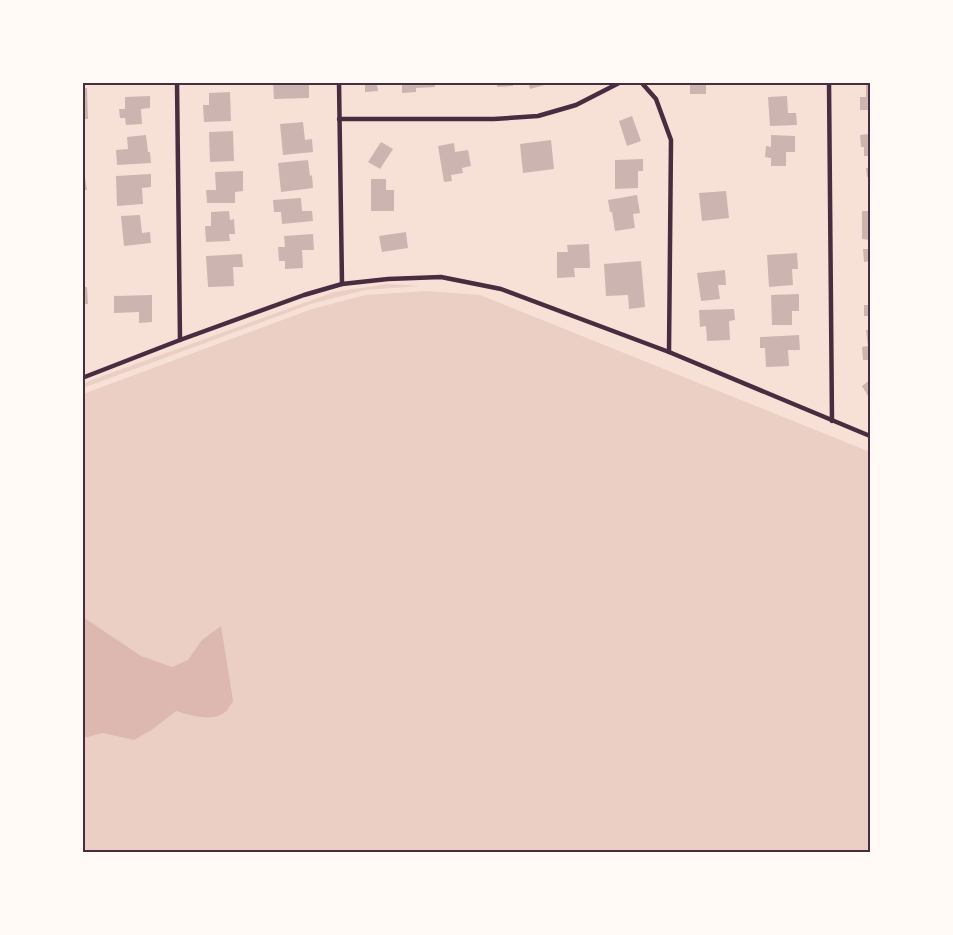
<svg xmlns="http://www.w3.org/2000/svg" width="953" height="935" font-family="'Open Sans',sans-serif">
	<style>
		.green { fill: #ebcfc5 }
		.water { fill: #dcb8b0 }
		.building { fill: #ccb4b1 }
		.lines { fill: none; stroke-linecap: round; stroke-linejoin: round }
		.minor { stroke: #4a2c40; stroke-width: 4.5 }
		.neatline { fill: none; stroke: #4a2c40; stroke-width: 2 }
	</style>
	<rect width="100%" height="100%" fill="#f7e1d7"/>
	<g class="green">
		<path d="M388 284 420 286 365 290 311 304 83 388V384L89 381 334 292Z"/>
		<path d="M426 291 480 295 870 452V852H83V394L312 309 365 295Z"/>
	</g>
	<path class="water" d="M83 617 141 656 172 667 188 660 202 640 221 626 233 701C230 705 228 710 224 713 211 722 190 715 176 711L153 729 134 740 103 733 83 738Z"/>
	<g class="building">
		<path d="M273 82H309V98L274 99Z"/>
		<path d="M365 82H386V84L377 85 378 91 365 92Z"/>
		<path d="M402 82H435V87L416 88V92L402 93Z"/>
		<path d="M497 82H513V86L497 87Z"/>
		<path d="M528 82H552V83L530 89Z"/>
		<rect x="690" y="82" width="16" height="12"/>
		<path d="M866 82H870V110H860V97H866Z"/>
		<path d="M82 88H87L88 119H82Z"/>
		<path d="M230 92 231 121 204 122 203 105H209V93Z"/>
		<path d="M150 96V108L141 109 142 124 126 125 125 118H120L119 109H125V97Z"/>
		<path d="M787 96 788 113H796L797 125 770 126 768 97Z"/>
		<path d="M632 116 641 141 627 146 619 121Z"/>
		<path d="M303 122 305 140 312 139 313 152 283 155 280 124Z"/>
		<path d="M233 131 234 161 210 162 209 132Z"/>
		<path d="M870 134V156H864V147H861L860 135Z"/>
		<path d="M146 135 148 152H150L151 163 117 165 116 150 128 149 127 137Z"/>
		<path d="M771 135 795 136V152H786V166H771V158L765 157 766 146 771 147Z"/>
		<path d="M551 140 554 169 523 173 520 144Z"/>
		<path d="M381 142 393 149 380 169 368 162Z"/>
		<path d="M454 143 455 152 468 150 471 166 462 168 463 173 451 175 452 181 444 182 438 146Z"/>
		<path d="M643 159V171H638V188L615 189V160Z"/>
		<path d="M308 160 310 176 312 175 313 188 281 192 278 163Z"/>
		<path d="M866 168H870V177H867Z"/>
		<path d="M243 171V191L235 192V203H207L206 190H216L215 172Z"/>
		<path d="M151 174V187L142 188 143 204 117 206 116 176Z"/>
		<path d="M82 177H85L87 190H82Z"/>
		<path d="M371 179H386V190H394V211H371Z"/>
		<path d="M726 191 729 218 702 221 699 193Z"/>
		<path d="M637 195 640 213 633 214 635 228 615 231 612 212H610L608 200Z"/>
		<path d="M301 198 302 211H312L313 221 282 224 281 212H274L273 200Z"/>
		<path d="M229 211 230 220 234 219 235 234H229L230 241 206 242 205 226H211V212Z"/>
		<path d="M862 211H870V240L862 239Z"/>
		<path d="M140 215 142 233 150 232 151 243 124 246 121 216Z"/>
		<path d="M406 232 408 248 382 252 379 236Z"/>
		<path d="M313 234 314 250H302L303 268 285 269V261H279L278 247H285L284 236Z"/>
		<path d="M589 244 590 268H574L575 277 557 278V252H568L567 245Z"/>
		<path d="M863 249H870V261L864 262Z"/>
		<path d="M797 253 798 269H792L793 285 769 287 767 255Z"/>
		<path d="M242 254 243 267H233L234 286 208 287 206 256Z"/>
		<path d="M641 261 645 307 629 309 628 295 606 296 604 264Z"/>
		<path d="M725 270 726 285H718L720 299 701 301 697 273Z"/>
		<path d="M82 287H87L88 304H82Z"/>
		<path d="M799 294V311H792V325H772L771 295Z"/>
		<path d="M152 295V322L139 323V312L114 313V296Z"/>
		<rect x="864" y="305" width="6" height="11"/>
		<path d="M734 309 735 320 729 321 730 340 707 341 706 326 700 327 699 310Z"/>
		<path d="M866 330H870V360H863L862 347 868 346Z"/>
		<path d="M799 335 800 350H788L789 366 766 367 765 348H760V337Z"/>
		<path d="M870 380V394L868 396 862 386Z"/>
	</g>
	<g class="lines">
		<g class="minor">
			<path d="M177 82 180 340"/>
			<path d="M339 82 342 284"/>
			<path d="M641 82 656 99 671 140 669 352"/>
			<path d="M829 82 832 421"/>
			<path d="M339 119H494L538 116 576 105 621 82"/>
			<path d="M82 378 180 340 304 295 342 284 388 279 441 277 501 289 669 352 870 436"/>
		</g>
	</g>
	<rect width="953" height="935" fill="none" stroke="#fffaf5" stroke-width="168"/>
	<rect x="84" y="84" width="785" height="767" class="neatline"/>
</svg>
